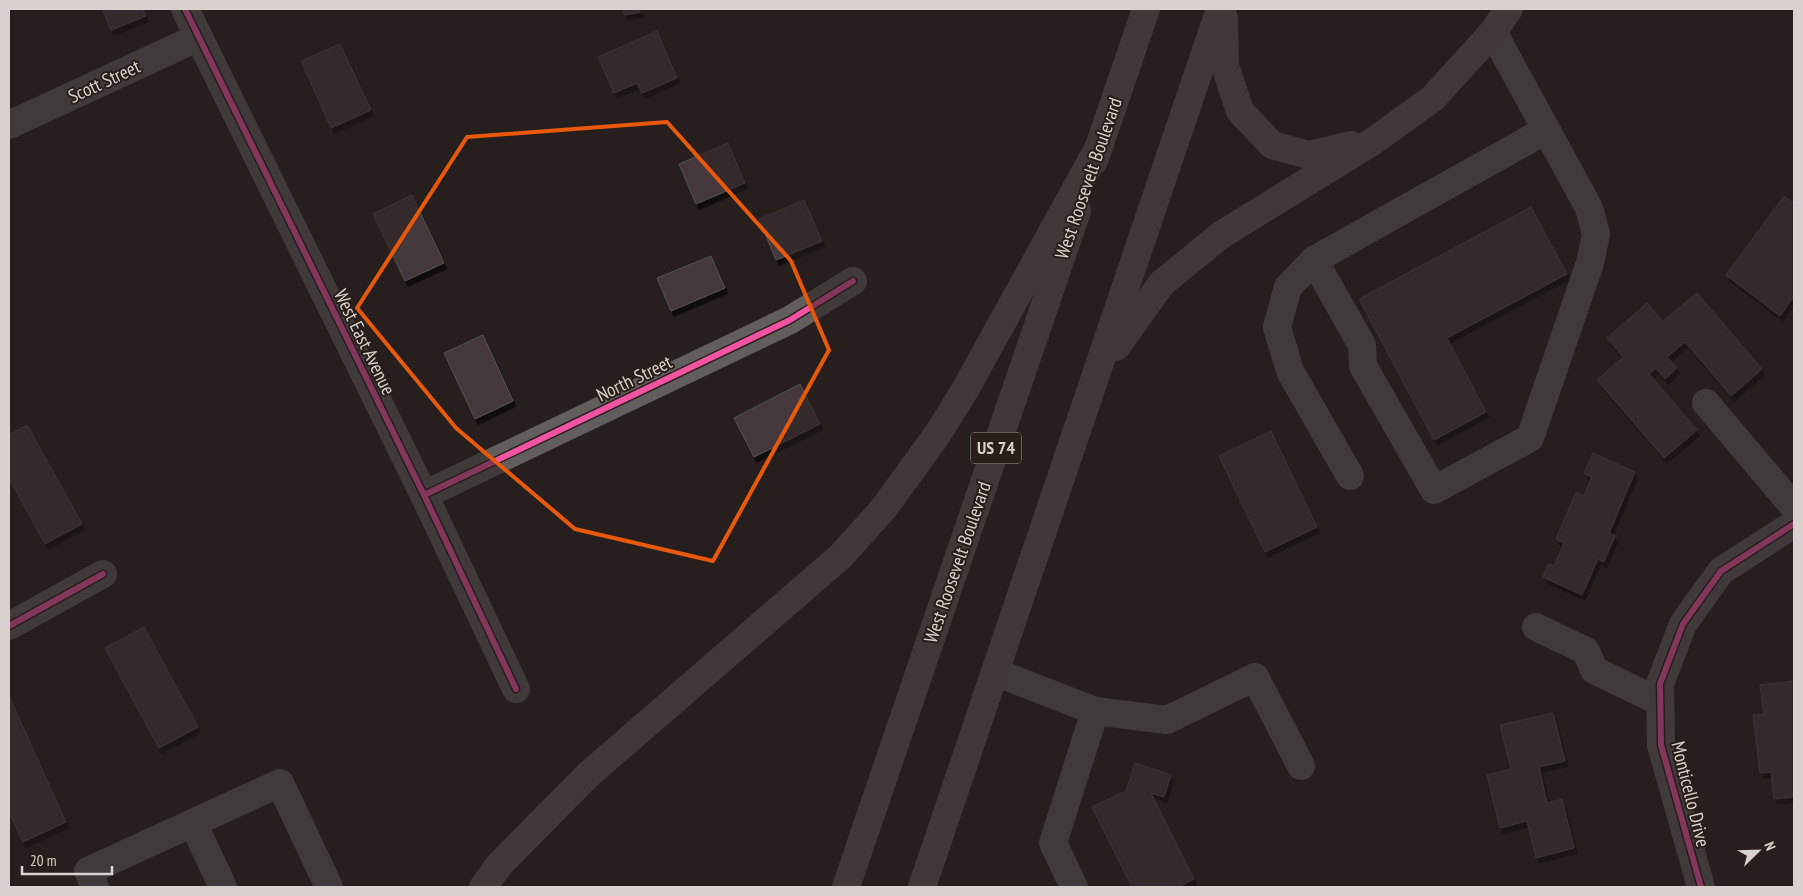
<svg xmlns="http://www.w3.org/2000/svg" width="1803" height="896" font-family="'PT Sans Narrow',sans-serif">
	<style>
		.building { fill: #44393e; stroke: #555051; filter: url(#shadow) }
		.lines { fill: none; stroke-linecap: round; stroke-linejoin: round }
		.minor { stroke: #615e5d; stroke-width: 28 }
		.highway { stroke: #605a5a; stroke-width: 28 }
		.cycleway-casing { stroke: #291e1a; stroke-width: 9 }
		.cycleway { stroke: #f153a3; stroke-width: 6 }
		.marked { fill: none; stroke: #e8590c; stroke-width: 4; stroke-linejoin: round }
		.labels { text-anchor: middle; stroke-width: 4; stroke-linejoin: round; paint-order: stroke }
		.shield { fill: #291e1a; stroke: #a49c99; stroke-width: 1 }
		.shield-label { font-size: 18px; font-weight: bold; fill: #d9d2cf }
		.street-label { font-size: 19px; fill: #d9d2cf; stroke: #291e1a }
	</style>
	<defs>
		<filter id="shadow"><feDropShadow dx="3" dy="5.5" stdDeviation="0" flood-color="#0009"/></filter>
	</defs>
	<rect width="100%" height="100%" fill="#261f1e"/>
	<g class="building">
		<path d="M102 9H143L146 16 111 30Z"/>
		<path d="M623 9H639L640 12 624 15Z"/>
		<path d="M657 31 677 78 642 93 637 83 614 93 598 57Z"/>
		<path d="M340 44 371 110 331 128 301 61Z"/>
		<path d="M728 143 745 183 696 204 679 164Z"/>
		<path d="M412 195 444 263 405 281 373 214Z"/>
		<path d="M1784 196 1793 203 1794 200V296L1780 316 1726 275Z"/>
		<path d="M804 200 822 241 776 260 759 219Z"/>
		<path d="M1531 207 1567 274 1447 338 1486 412 1434 440 1359 299Z"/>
		<path d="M711 256 725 288 671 311 657 278Z"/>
		<path d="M1697 293 1762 369 1731 396 1685 342 1667 357 1677 368 1665 379 1656 368 1649 374 1697 430 1664 458 1597 380 1623 357 1607 338 1647 303 1663 321Z"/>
		<path d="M483 335 513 401 475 419 444 353Z"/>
		<path d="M800 384 820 424 754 457 734 418Z"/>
		<path d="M27 425 82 524 45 544 9 478V435Z"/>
		<path d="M1271 431 1317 527 1265 552 1219 456Z"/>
		<path d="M1593 453 1635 472 1609 533 1615 536 1604 562 1598 559 1582 595 1543 577 1548 564 1554 566 1564 543 1556 539 1576 492 1584 496 1592 477 1584 473Z"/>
		<path d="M144 627 198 727 159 748 105 648Z"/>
		<path d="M1794 681V797L1774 799 1771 772 1760 773 1753 715 1764 714 1760 685Z"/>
		<path d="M9 696 66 822 23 842 9 812Z"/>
		<path d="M1553 713 1565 761 1539 767 1547 803 1562 799 1574 848 1536 858 1527 821 1500 828 1487 775 1511 769 1500 725Z"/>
		<path d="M1135 763 1171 775 1164 797 1151 793 1194 879 1178 887H1132L1092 807 1126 791Z"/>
	</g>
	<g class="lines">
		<g class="minor">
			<path d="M185 9 424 495 516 689"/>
			<path d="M1493 32 1589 208 1596 234 1590 263 1530 438 1434 490 1363 366 1362 345 1314 260 1546 130"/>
			<path d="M9 125 199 37"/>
			<path d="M1314 260 1288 287 1277 327 1290 371 1350 476"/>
			<path d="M1706 403 1794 507"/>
			<path d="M424 495 790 320 853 281"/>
			<path d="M9 626 103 574"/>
			<path d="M1536 627 1586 651 1594 670 1660 702"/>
			<path d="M995 672 1095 711 1053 843 1074 887"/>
			<path d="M1095 711 1167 720 1255 677 1301 766"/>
			<path d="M193 823 223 887"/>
			<path d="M95 887 88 871 280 783 329 887"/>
			<path d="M1701 887 1661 745 1660 684 1683 624 1721 571 1794 524"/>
		</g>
		<g class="highway">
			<path d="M1224 18 1225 66 1240 111 1272 145 1309 155 1351 145"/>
			<path d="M1094 161 1146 9"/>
			<path d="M1116 347 1162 283 1221 235 1375 140 1433 98 1493 32 1509 9"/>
			<path d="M483 887 499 865 589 774 841 556 884 508 939 432 965 390 1100 145"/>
			<path d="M846 887 1077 211"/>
			<path d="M922 887C1021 594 1122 302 1220 9"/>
		</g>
		<g class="cycleway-casing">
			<g id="cycleway">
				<path d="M185 9 424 495 516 689"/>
				<path d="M424 495 790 320 853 281"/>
				<path d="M9 626 103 574"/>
				<path d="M1701 887 1661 745 1660 684 1683 624 1721 571 1794 524"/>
			</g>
		</g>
		<use href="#cycleway" class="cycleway"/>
	</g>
	<path d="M0 0H1803V896H0ZM667 122 791 261 829 350 713 561 575 529 456 428 357 308 467 137Z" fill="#261f1e" fill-opacity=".55" fill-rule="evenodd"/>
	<path class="marked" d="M667 122 791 261 829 350 713 561 575 529 456 428 357 308 467 137Z"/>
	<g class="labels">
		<rect class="shield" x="971" y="432.5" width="50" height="31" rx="4"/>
		<g class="shield-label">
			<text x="996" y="454">US 74</text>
		</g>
		<g class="street-label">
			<text transform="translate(104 81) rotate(-25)" y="7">Scott Street</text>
			<text transform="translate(1088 178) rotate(-71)" y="7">West Roosevelt Boulevard</text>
			<text transform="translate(365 342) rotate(64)" y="7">West East Avenue</text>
			<text transform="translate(634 378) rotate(-26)" y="7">North Street</text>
			<text transform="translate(957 562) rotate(-71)" y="7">West Roosevelt Boulevard</text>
			<text transform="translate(1691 794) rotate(76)" y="7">Monticello Drive</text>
		</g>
	</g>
	<rect width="1803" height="896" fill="none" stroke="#d9d2cf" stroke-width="20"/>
	<g transform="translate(1758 851) rotate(67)" stroke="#291e1a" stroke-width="4" paint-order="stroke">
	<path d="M0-4L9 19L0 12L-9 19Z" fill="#d9d2cf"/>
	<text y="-8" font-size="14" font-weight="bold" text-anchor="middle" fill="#d9d2cf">N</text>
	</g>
	<path d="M22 866v8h90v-8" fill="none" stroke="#d9d2cf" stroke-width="2.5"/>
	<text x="30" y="866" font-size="15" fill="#d9d2cf" stroke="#291e1a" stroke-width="4" paint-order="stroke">20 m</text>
</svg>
